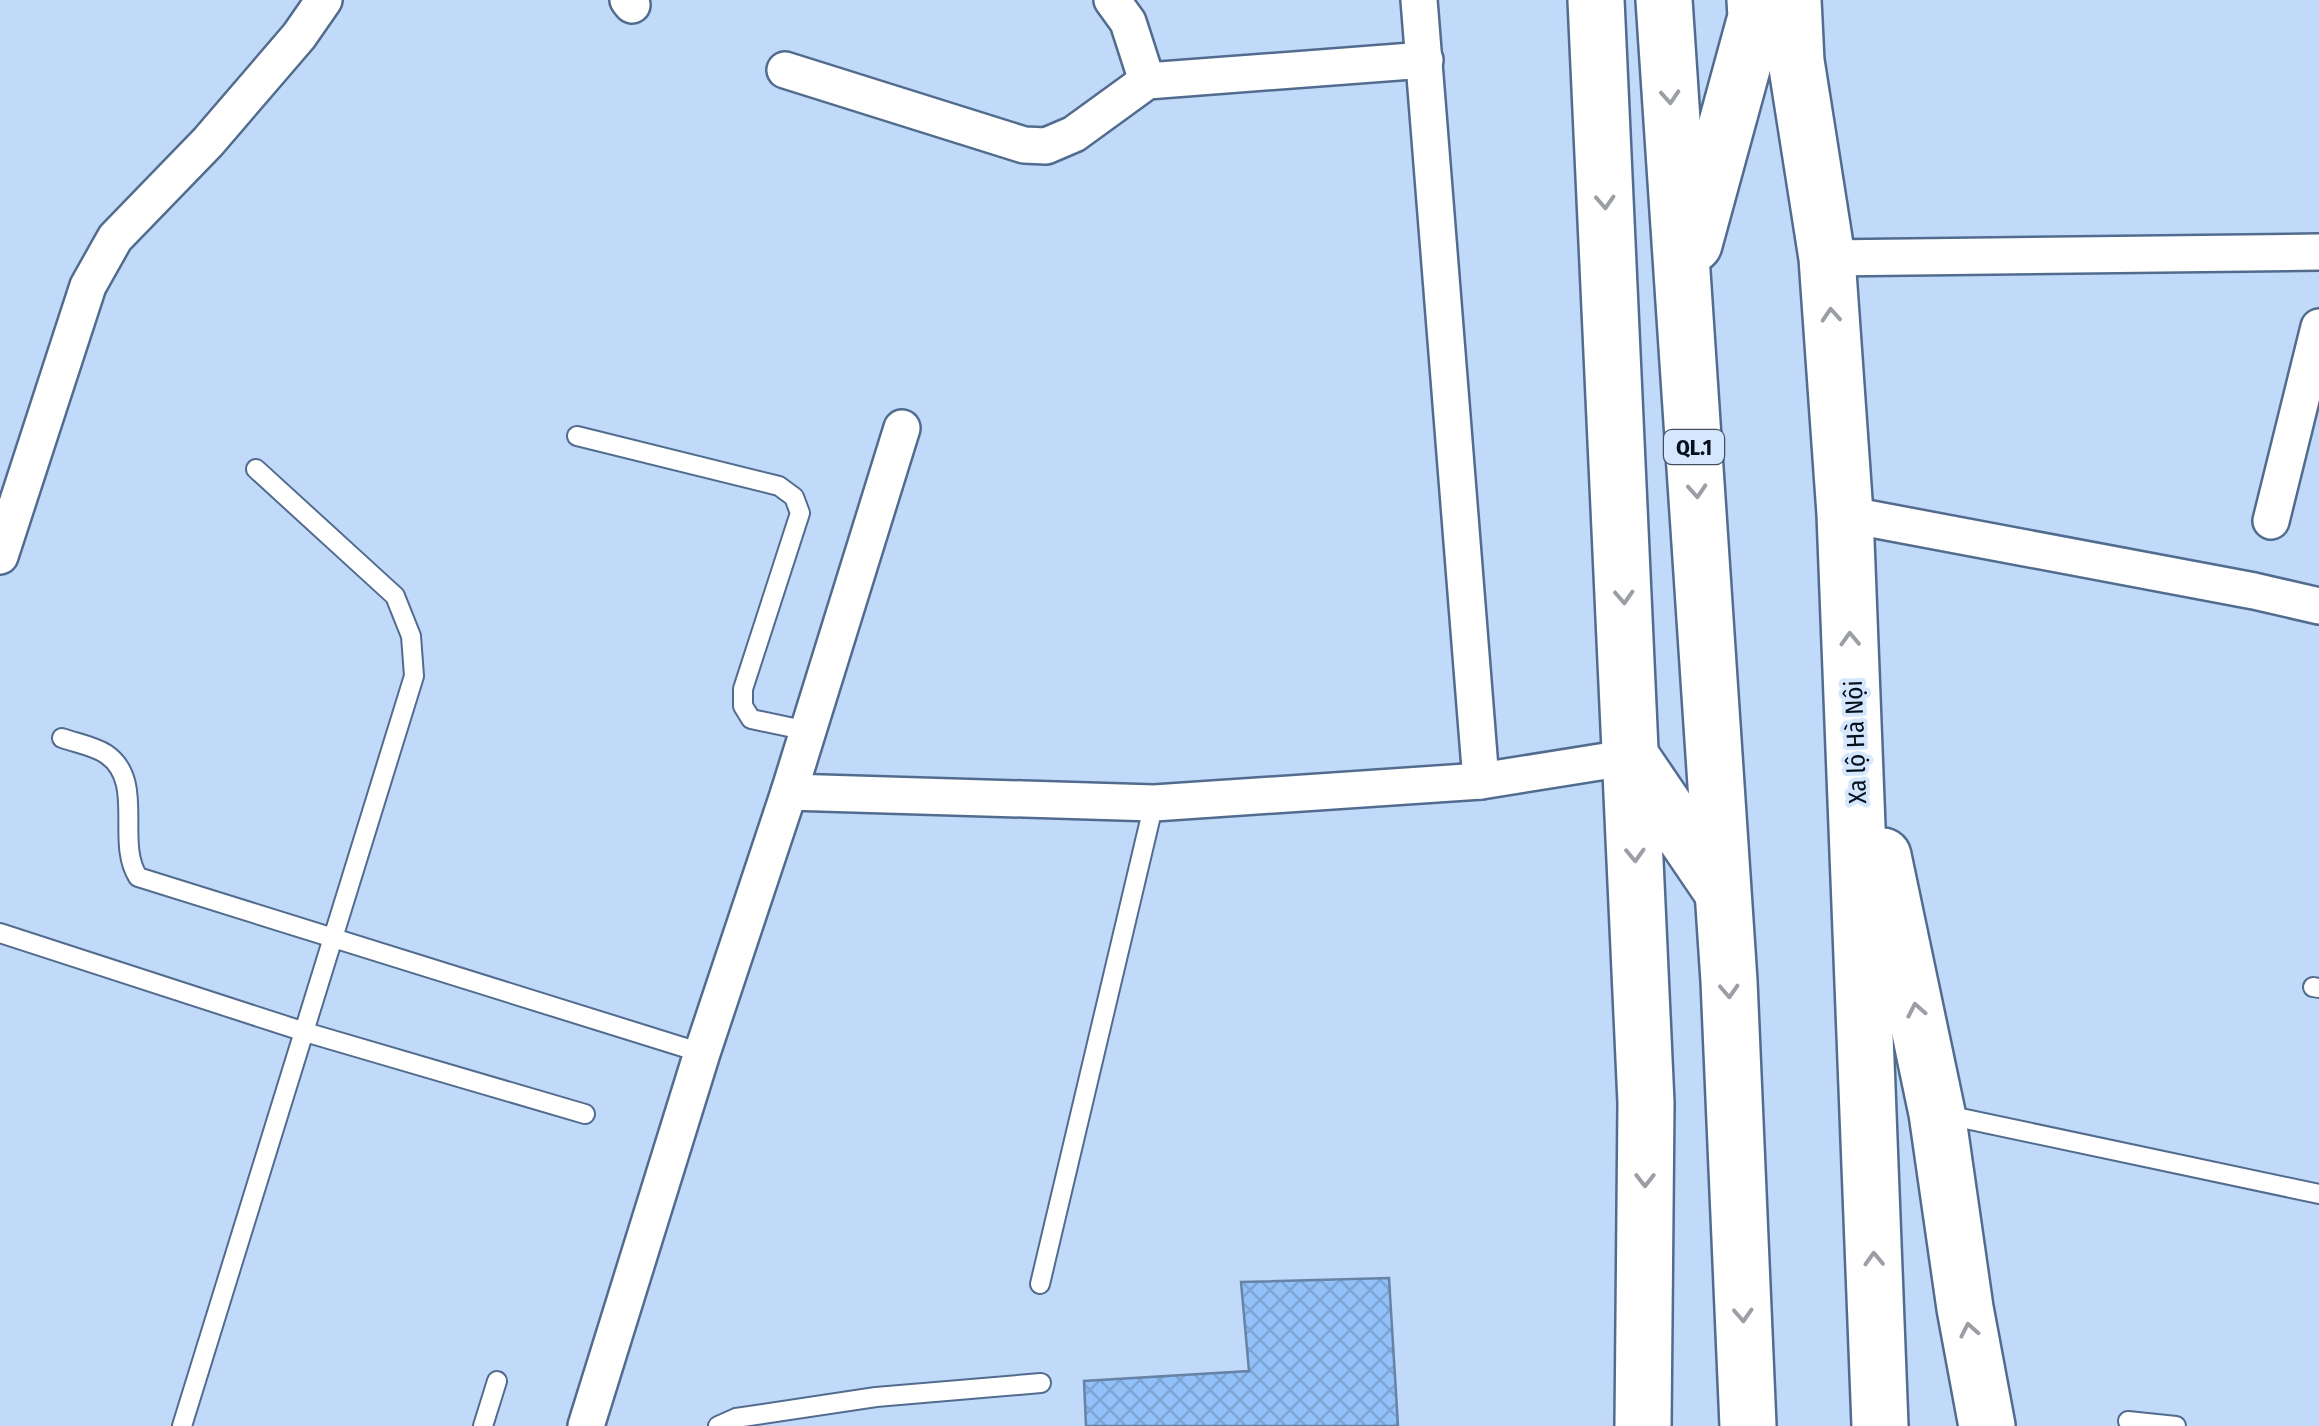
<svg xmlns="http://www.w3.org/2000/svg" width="2319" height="1426" font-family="'Fira Sans Condensed',sans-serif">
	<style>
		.building { fill: url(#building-cross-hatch); stroke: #6683a6; stroke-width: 2.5 }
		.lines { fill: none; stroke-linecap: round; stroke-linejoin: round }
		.lane-casing { stroke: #516c8e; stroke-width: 22 }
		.street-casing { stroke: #516c8e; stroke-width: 40 }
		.highway-casing { stroke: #516c8e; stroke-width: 60 }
		.lane { stroke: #fff; stroke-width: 18 }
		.street { stroke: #fff; stroke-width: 35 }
		.highway { stroke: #fff; stroke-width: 55 }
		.oneway { stroke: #9b9fa5 }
		.labels { text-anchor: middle; stroke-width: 8; stroke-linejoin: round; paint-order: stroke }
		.shield { fill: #d4e7fe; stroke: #445060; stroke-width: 2.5 }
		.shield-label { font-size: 22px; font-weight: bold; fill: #06101d }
		.street-label { font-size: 25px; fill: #06101d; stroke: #d4e7fe }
	</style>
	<defs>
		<pattern id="building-cross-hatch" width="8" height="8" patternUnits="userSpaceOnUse" patternTransform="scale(2.5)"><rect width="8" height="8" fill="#92c0f8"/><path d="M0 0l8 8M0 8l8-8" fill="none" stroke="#7ca4d4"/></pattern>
	</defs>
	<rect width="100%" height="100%" fill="#c2daf9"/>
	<path class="building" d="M1389 1278 1398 1426H1086L1084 1381 1249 1371 1241 1282Z"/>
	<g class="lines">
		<g class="lane-casing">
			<g id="lane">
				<path d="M577 436 779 486 794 497 800 513 743 689V706L751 719 808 731"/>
				<path d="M62 738C76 743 94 746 106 754 146 781 115 841 138 877L702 1053"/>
				<path d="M0 933 305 1032 585 1114"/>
				<path d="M2313 987 2319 988"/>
				<path d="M1942 1114 2319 1194"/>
				<path d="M1040 1284 1154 803"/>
				<path d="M2128 1421 2176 1426"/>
				<path d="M182 1426 414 676 411 636 395 596 256 469"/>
				<path d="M483 1426 497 1381"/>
				<path d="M718 1426 736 1418 876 1397 1041 1383"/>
			</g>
		</g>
		<g class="street-casing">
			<g id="street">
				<path d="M628 0 632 5"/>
				<path d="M1112 0 1128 22 1147 81"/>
				<path d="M1419 0 1481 781"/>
				<path d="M785 70 1024 145 1046 146 1074 134 1147 81 1425 60"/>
				<path d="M1827 258 2319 252"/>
				<path d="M1845 514 2254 591 2319 606"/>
				<path d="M2271 521 2319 327"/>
				<path d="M0 556 88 286 115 238 208 142 299 36 324 0"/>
				<path d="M789 792 902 428"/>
				<path d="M586 1426 702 1053 789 792 1154 803 1481 781 1631 757"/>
			</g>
		</g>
		<g class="highway-casing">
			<g id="highway">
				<path d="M1596 0 1646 1103 1643 1426"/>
				<path d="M1664 0 1729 981 1748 1426"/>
				<path d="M1793 0 1796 61 1827 258 1845 514 1880 1426"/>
				<path d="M1694 244 1756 17 1755 0"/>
				<path d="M1631 757 1722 891"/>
				<path d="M1883 856 1937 1113 1965 1308 1987 1426"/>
			</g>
		</g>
		<use href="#lane" class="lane"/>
		<use href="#street" class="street"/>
		<use href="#highway" class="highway"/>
	</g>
	<defs><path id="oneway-chevron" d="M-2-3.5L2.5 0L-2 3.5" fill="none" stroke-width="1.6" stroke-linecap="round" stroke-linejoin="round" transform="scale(2.5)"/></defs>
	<g class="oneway">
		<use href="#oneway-chevron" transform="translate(1670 97) rotate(86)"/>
		<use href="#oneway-chevron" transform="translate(1605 202) rotate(87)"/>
		<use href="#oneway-chevron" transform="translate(1831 315) rotate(-94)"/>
		<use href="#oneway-chevron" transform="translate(1697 491) rotate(86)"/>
		<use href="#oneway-chevron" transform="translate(1624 597) rotate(87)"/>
		<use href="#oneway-chevron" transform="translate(1850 639) rotate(-92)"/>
		<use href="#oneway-chevron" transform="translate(1635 855) rotate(88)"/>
		<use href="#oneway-chevron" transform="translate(1729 991) rotate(87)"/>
		<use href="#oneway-chevron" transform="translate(1916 1010) rotate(-101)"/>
		<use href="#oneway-chevron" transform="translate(1645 1180) rotate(90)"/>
		<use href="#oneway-chevron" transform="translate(1874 1259) rotate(-92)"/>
		<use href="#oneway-chevron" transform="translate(1743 1315) rotate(87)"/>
		<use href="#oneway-chevron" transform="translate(1969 1330) rotate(-101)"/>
	</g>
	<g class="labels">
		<rect class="shield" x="1664" y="430" width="60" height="34" rx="8"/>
		<g class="shield-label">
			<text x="1694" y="455">QL.1</text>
		</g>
		<g class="street-label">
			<text transform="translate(1855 742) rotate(-92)" y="9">Xa lộ Hà Nội</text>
		</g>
	</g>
</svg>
